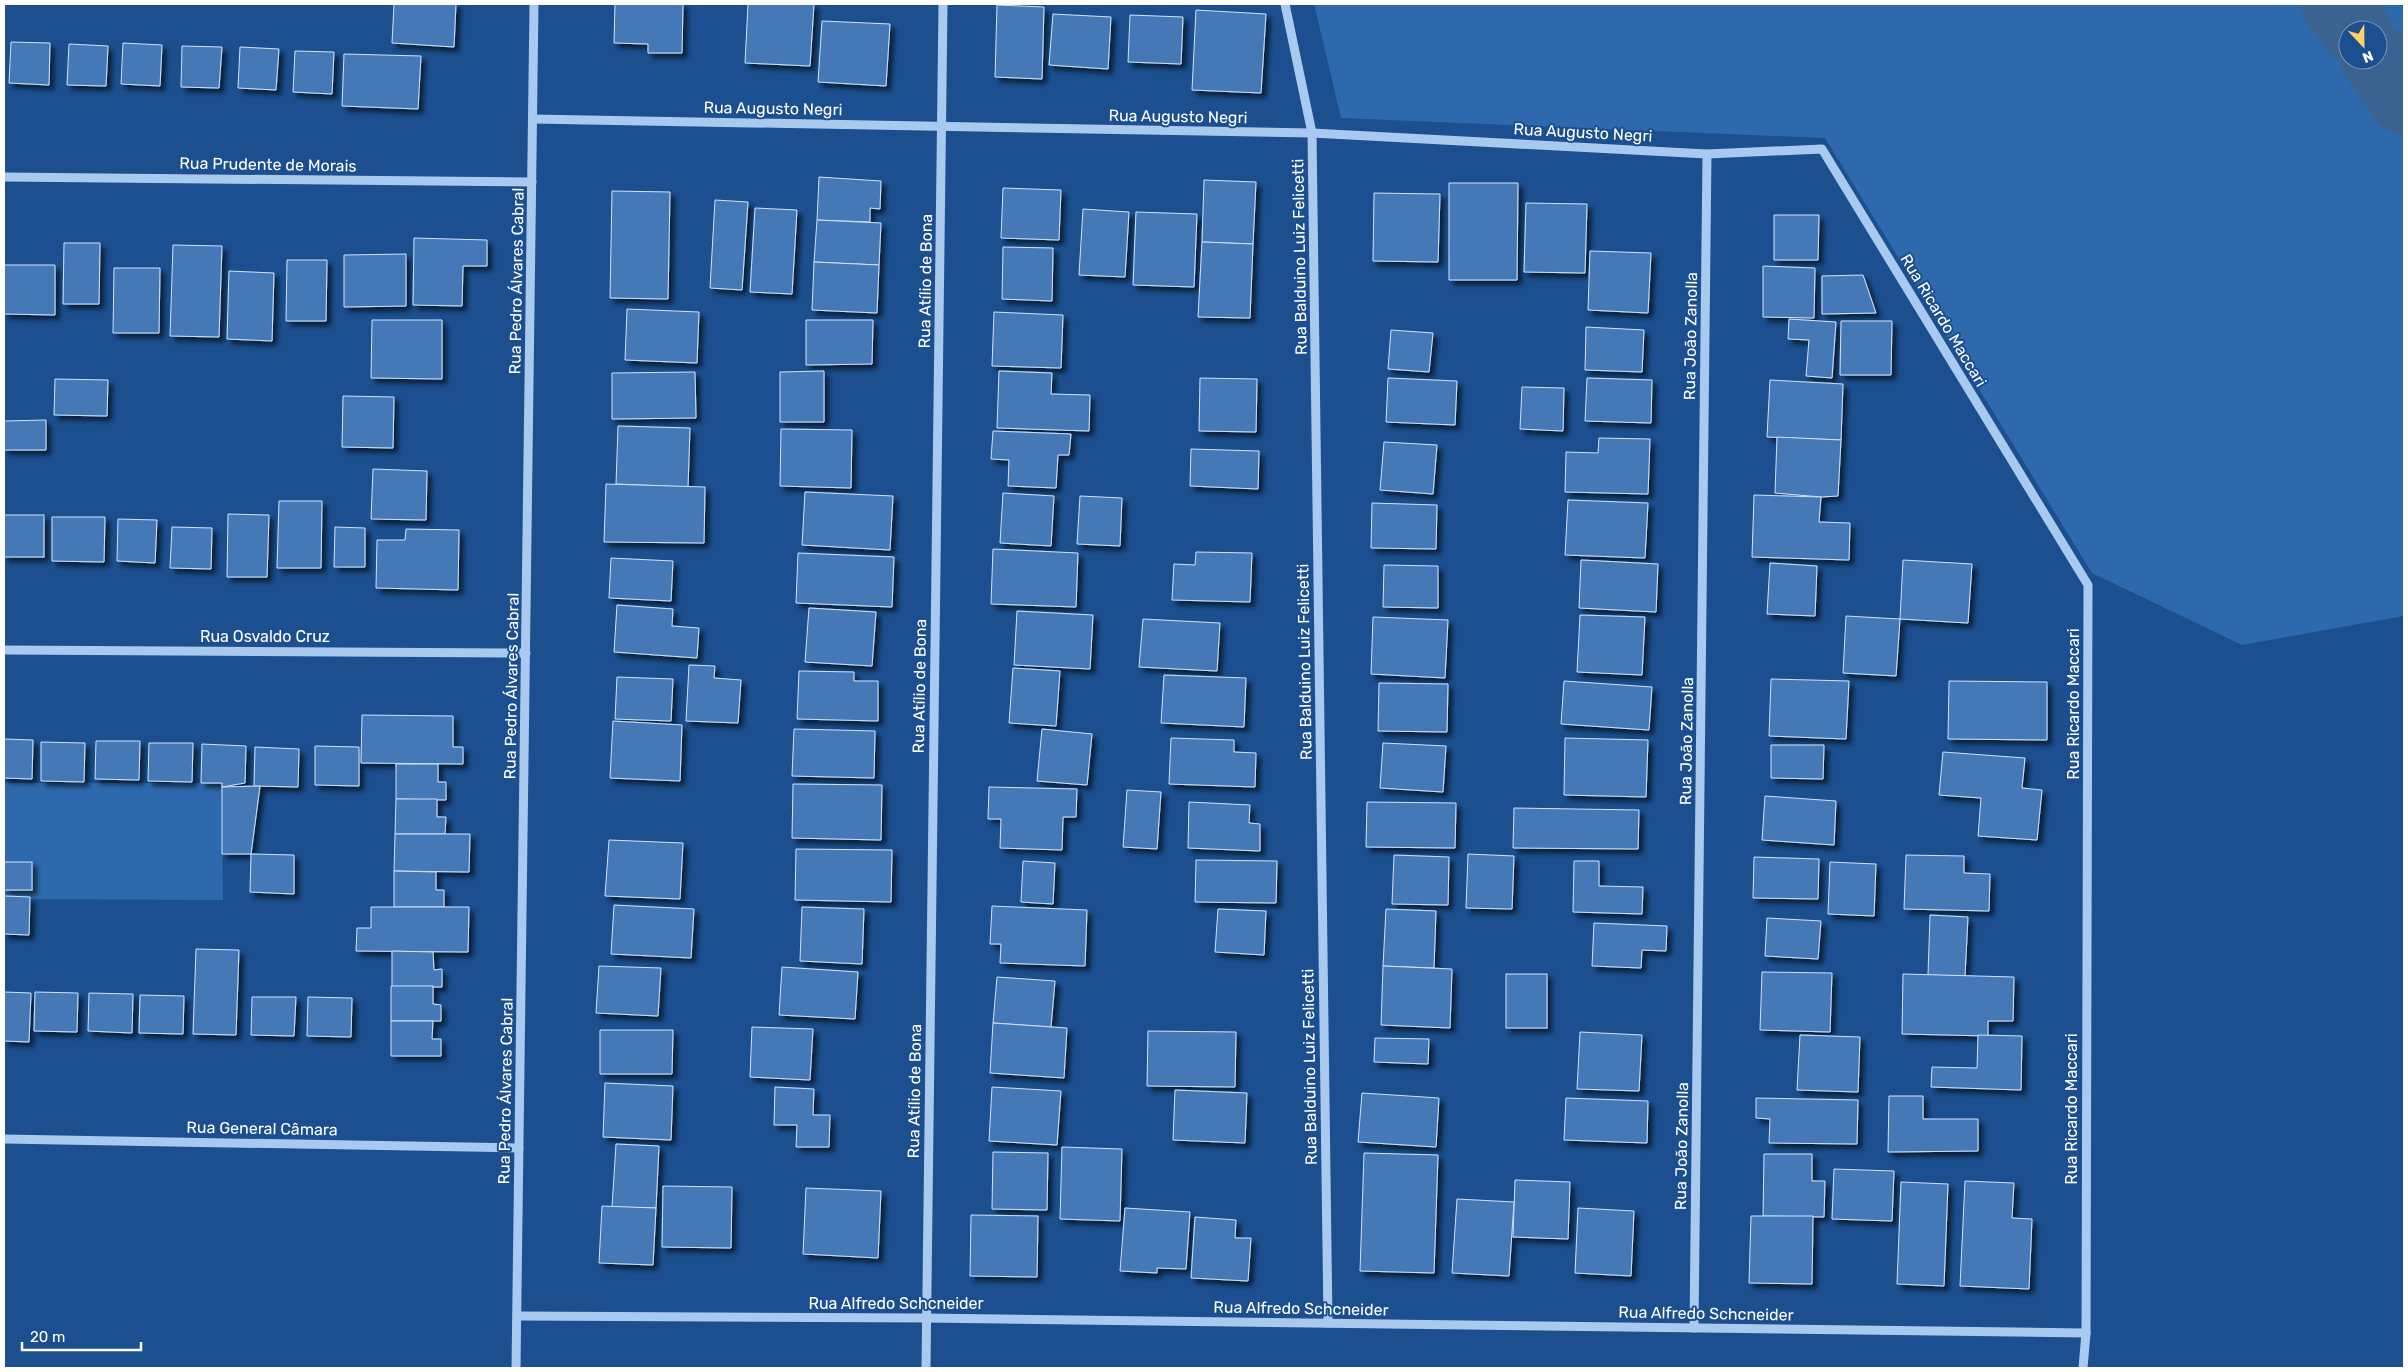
<svg xmlns="http://www.w3.org/2000/svg" width="2408" height="1372" font-family="Rubik,sans-serif">
	<style>
		.green { fill: #2e69ad; fill-rule: evenodd }
		.lines { fill: none; stroke-linecap: round; stroke-linejoin: round }
		.river { stroke: #3c6290; stroke-width: 71 }
		.building { fill: #4478b7; stroke: #cfe3fa; filter: url(#shadow) }
		.minor { stroke: #a9c9ee; stroke-width: 9 }
		.labels { text-anchor: middle; stroke-width: 4; stroke-linejoin: round; paint-order: stroke }
		.street-label { font-size: 16px; fill: #fff; stroke: #1b4f8f }
	</style>
	<defs>
		<filter id="shadow"><feDropShadow dx="4.5" dy="4.5" stdDeviation="2.5" flood-color="#0009"/></filter>
	</defs>
	<rect width="100%" height="100%" fill="#1b4f8f"/>
	<g class="green">
		<path d="M1314 4H2404V616L2242 645 2092 573 1825 138 1341 118ZM2348 30H2378V60H2348Z"/>
		<path d="M4 783H222L223 900 4 899Z"/>
	</g>
	<g class="lines">
		<g class="river">
			<path d="M2337 4 2356 30"/>
			<path d="M2377 60 2404 99"/>
		</g>
	</g>
	<g class="building">
		<path d="M394 4H456L454 47 392 43Z"/>
		<path d="M615 4H683L682 53H648V44L614 43Z"/>
		<path d="M748 4H814L810 66 745 63Z"/>
		<path d="M997 5 1044 7 1042 79 995 77Z"/>
		<path d="M1196 10 1266 14 1261 93 1192 90Z"/>
		<path d="M1053 14 1111 17 1108 69 1049 65Z"/>
		<path d="M1130 15 1183 17 1181 64 1128 62Z"/>
		<path d="M822 21 890 24 886 86 818 82Z"/>
		<path d="M11 42 50 43 49 85 9 83Z"/>
		<path d="M123 43 162 45 160 86 121 84Z"/>
		<path d="M69 44 108 46 106 86 67 85Z"/>
		<path d="M182 46 222 47 219 88 181 87Z"/>
		<path d="M240 47 279 49 276 90 238 88Z"/>
		<path d="M295 51 334 52 332 94 293 92Z"/>
		<path d="M344 54 421 56 418 109 342 106Z"/>
		<path d="M819 177 881 181 880 209 870 208V222L817 220Z"/>
		<path d="M1204 180 1256 182 1253 244 1202 242Z"/>
		<path d="M1449 183H1518L1517 280H1449Z"/>
		<path d="M1003 188 1061 190 1059 240 1001 238Z"/>
		<path d="M612 191 670 192 668 299 610 298Z"/>
		<path d="M1374 193 1440 194 1438 262 1373 261Z"/>
		<path d="M715 200 748 202 742 290 710 288Z"/>
		<path d="M1526 203 1587 204 1585 273 1524 272Z"/>
		<path d="M755 208 797 210 792 294 750 292Z"/>
		<path d="M1083 209 1129 212 1125 277 1079 275Z"/>
		<path d="M1136 212 1197 214 1194 287 1133 285Z"/>
		<path d="M1774 215H1819L1818 260H1774Z"/>
		<path d="M817 220 881 223 879 265 814 262Z"/>
		<path d="M414 238 487 240V266H463L462 306 413 305Z"/>
		<path d="M1202 242 1253 244 1250 318 1198 317Z"/>
		<path d="M64 243H100L99 304H63Z"/>
		<path d="M173 245 222 246 219 337 170 336Z"/>
		<path d="M1003 247 1053 248 1052 301 1002 299Z"/>
		<path d="M1590 251 1651 253 1648 313 1588 310Z"/>
		<path d="M406 254V306L344 307V255Z"/>
		<path d="M287 260H327L326 321H286Z"/>
		<path d="M814 262 879 265 877 313 812 310Z"/>
		<path d="M4 265H55V315L4 314Z"/>
		<path d="M1763 266 1815 268 1814 318 1763 317Z"/>
		<path d="M114 268H160L159 333H113Z"/>
		<path d="M229 271 274 273 272 341 227 339Z"/>
		<path d="M1863 275 1876 313 1822 314V276Z"/>
		<path d="M627 309 699 312 697 363 625 360Z"/>
		<path d="M994 312 1063 315 1061 368 992 366Z"/>
		<path d="M1789 319 1836 322 1832 378 1806 376 1809 340 1788 339Z"/>
		<path d="M372 320H442V379L371 378Z"/>
		<path d="M806 320H873L872 364 806 365Z"/>
		<path d="M1841 321H1892L1891 375H1840Z"/>
		<path d="M1586 327 1644 330 1642 372 1585 370Z"/>
		<path d="M1391 330 1433 333 1429 372 1388 369Z"/>
		<path d="M824 371V422H780V372Z"/>
		<path d="M999 371 1052 373 1051 394 1090 395 1089 431 997 428Z"/>
		<path d="M695 372 696 418 612 419V373Z"/>
		<path d="M1200 378 1257 379 1256 432 1199 431Z"/>
		<path d="M1388 378 1457 381 1455 425 1386 422Z"/>
		<path d="M1587 378 1652 380 1651 423 1585 421Z"/>
		<path d="M55 379 108 380 107 416 54 415Z"/>
		<path d="M1770 380 1843 384 1841 440 1767 437Z"/>
		<path d="M1522 387 1564 388 1563 431 1520 429Z"/>
		<path d="M343 396 394 397 393 448 342 447Z"/>
		<path d="M46 420V450H4V421Z"/>
		<path d="M618 426 690 428 688 487 616 484Z"/>
		<path d="M781 429 852 430 851 488 780 486Z"/>
		<path d="M993 431 1071 434 1069 455H1058L1056 488 1008 486 1009 460 991 459Z"/>
		<path d="M1777 437 1841 440 1838 496 1821 497 1775 493Z"/>
		<path d="M1599 438 1650 439 1648 494 1565 492 1566 452 1598 453Z"/>
		<path d="M1384 442 1437 445 1433 494 1380 490Z"/>
		<path d="M1191 449 1259 451 1258 489 1190 486Z"/>
		<path d="M373 469 427 471 426 520 371 519Z"/>
		<path d="M606 484 705 487 704 543 604 542Z"/>
		<path d="M805 492 893 496 890 550 802 545Z"/>
		<path d="M1003 493 1054 496 1051 546 1000 543Z"/>
		<path d="M1754 495 1821 497 1819 522 1850 523 1849 560 1752 557Z"/>
		<path d="M1080 496 1122 498 1120 546 1077 544Z"/>
		<path d="M1568 500 1648 503 1645 558 1565 555Z"/>
		<path d="M279 501H322L321 568H277Z"/>
		<path d="M1372 503 1437 505 1436 549 1371 548Z"/>
		<path d="M228 514 269 515 267 577H227Z"/>
		<rect x="4" y="515" width="40" height="42"/>
		<path d="M52 517H105L104 562 52 561Z"/>
		<path d="M118 519 157 520 155 563 117 561Z"/>
		<path d="M172 527 212 528 211 569 170 568Z"/>
		<path d="M335 527 365 528V567H334Z"/>
		<path d="M406 529 459 530 458 590 376 588 377 540H405Z"/>
		<path d="M993 549 1078 553 1076 607 991 604Z"/>
		<path d="M1196 552 1252 553 1250 602 1172 600 1174 564 1195 565Z"/>
		<path d="M798 553 894 557 892 607 796 603Z"/>
		<path d="M611 558 673 561 671 601 609 598Z"/>
		<path d="M1581 560 1658 564 1656 612 1579 608Z"/>
		<path d="M1903 560 1972 564 1968 623 1900 619Z"/>
		<path d="M1770 563 1817 566 1815 616 1767 614Z"/>
		<path d="M1384 565 1438 566V608L1383 607Z"/>
		<path d="M617 605 673 609 672 626 699 628 697 658 614 652Z"/>
		<path d="M809 608 876 612 872 666 805 662Z"/>
		<path d="M1017 611 1093 615 1090 669 1014 665Z"/>
		<path d="M1580 615 1645 617 1642 675 1577 672Z"/>
		<path d="M1846 616 1900 619 1896 676 1843 673Z"/>
		<path d="M1373 617 1448 620 1445 678 1371 674Z"/>
		<path d="M1143 619 1220 623 1217 671 1139 667Z"/>
		<path d="M689 665 715 666 714 678 741 680 738 723 686 721Z"/>
		<path d="M1013 668 1060 671 1056 726 1009 723Z"/>
		<path d="M799 671 854 672V681H878V721L797 719Z"/>
		<path d="M1164 675 1246 678 1244 727 1161 723Z"/>
		<path d="M617 677 673 679 671 721 615 719Z"/>
		<path d="M1771 679 1849 681 1846 739 1769 736Z"/>
		<path d="M1564 681 1652 687 1649 730 1561 724Z"/>
		<path d="M1949 681 2047 682V740L1948 739Z"/>
		<path d="M1379 683 1448 684 1447 732 1378 731Z"/>
		<path d="M362 715 453 716V747H463V764L361 763Z"/>
		<path d="M613 721 682 725 680 781 610 778Z"/>
		<path d="M794 729 875 731 874 778 792 776Z"/>
		<path d="M1042 729 1092 734 1087 785 1037 781Z"/>
		<path d="M1171 738 1234 740V752L1256 753 1255 787 1169 784Z"/>
		<path d="M1565 738 1648 740 1646 797 1564 795Z"/>
		<path d="M4 739 33 740 32 779 4 778Z"/>
		<path d="M96 741H140L139 780 95 779Z"/>
		<path d="M41 742 85 743 84 782 41 781Z"/>
		<path d="M149 743H193L192 782 148 781Z"/>
		<path d="M1383 743 1446 746 1443 792 1380 788Z"/>
		<path d="M202 744 246 746 245 783 222 787V783H201Z"/>
		<path d="M1771 745H1824L1823 779 1771 778Z"/>
		<path d="M315 746 359 747V786L315 785Z"/>
		<path d="M255 747 299 749 298 787 254 786Z"/>
		<path d="M1943 752 2025 758 2022 788 2042 790 2037 840 1978 836 1981 798 1939 795Z"/>
		<path d="M396 764H438V782H446V800L396 799Z"/>
		<path d="M793 784 882 785 881 840 792 838Z"/>
		<path d="M260 786 251 854H222V787Z"/>
		<path d="M989 787 1077 789 1076 817H1063L1062 850 1000 848 1001 819H988Z"/>
		<path d="M1127 790 1161 792 1157 849 1123 847Z"/>
		<path d="M1765 796 1836 801 1834 845 1762 840Z"/>
		<path d="M396 799H437V817H446L445 834H395Z"/>
		<path d="M1189 802 1250 805 1249 823 1260 824V851L1188 848Z"/>
		<path d="M1367 802 1456 803 1455 848 1366 847Z"/>
		<path d="M1514 808 1639 810 1638 849 1513 848Z"/>
		<path d="M395 834H470L469 872 394 871Z"/>
		<path d="M609 840 683 843 680 899 605 896Z"/>
		<path d="M796 849 892 850 891 902 795 900Z"/>
		<path d="M251 854 294 855V894L250 892Z"/>
		<path d="M1468 854 1514 856 1512 909 1466 908Z"/>
		<path d="M1394 855 1449 857 1448 905 1392 904Z"/>
		<path d="M1906 855 1964 856V873L1990 874 1989 911 1904 909Z"/>
		<path d="M1754 857 1819 859 1818 899 1753 898Z"/>
		<path d="M1196 860 1277 861 1276 903 1195 902Z"/>
		<path d="M1023 861 1055 863 1053 904 1021 902Z"/>
		<path d="M1574 861H1599V886L1643 887 1642 914 1573 912Z"/>
		<rect x="4" y="862" width="28" height="28"/>
		<path d="M1830 862 1876 864 1874 916 1828 914Z"/>
		<path d="M394 871 436 872V890H444V907H394Z"/>
		<path d="M4 896 30 897 29 935 4 934Z"/>
		<path d="M614 905 694 909 691 958 611 954Z"/>
		<path d="M992 906 1087 910 1085 966 1000 963 1001 944H990Z"/>
		<path d="M371 907H469L468 952 356 951 357 928H371Z"/>
		<path d="M802 907 864 909 862 964 800 961Z"/>
		<path d="M1218 909 1266 911 1264 955 1215 952Z"/>
		<path d="M1386 909 1436 911 1434 968 1383 966Z"/>
		<path d="M1930 915 1968 917 1965 976 1928 975Z"/>
		<path d="M1767 918 1821 921 1818 959 1765 956Z"/>
		<path d="M1594 923 1667 926 1666 951 1642 950 1641 968 1592 966Z"/>
		<path d="M196 949 239 950 236 1035 193 1034Z"/>
		<path d="M392 951 433 952 434 970 442 969V987H392Z"/>
		<path d="M599 966 661 968 658 1016 596 1013Z"/>
		<path d="M1383 966 1452 969 1450 1028 1381 1025Z"/>
		<path d="M782 967 858 972 855 1019 779 1015Z"/>
		<path d="M1762 972 1832 973 1830 1032 1760 1030Z"/>
		<rect x="1506" y="974" width="41" height="54"/>
		<path d="M1903 974 2014 977 2013 1021H1988V1036L1902 1034Z"/>
		<path d="M997 977 1055 981 1051 1027 993 1023Z"/>
		<path d="M391 986H433V1004L441 1005V1021H391Z"/>
		<path d="M4 992 31 993 29 1042 4 1041Z"/>
		<path d="M35 992 78 993 77 1032 34 1031Z"/>
		<path d="M89 993 133 994 132 1033 88 1031Z"/>
		<path d="M140 995 184 996 183 1034 139 1033Z"/>
		<path d="M252 997H296L294 1036 251 1035Z"/>
		<path d="M308 997 352 998 351 1037 307 1036Z"/>
		<path d="M391 1021H433L432 1039H441V1056H391Z"/>
		<path d="M993 1023 1067 1028 1064 1078 990 1073Z"/>
		<path d="M752 1027 813 1029 810 1080 750 1077Z"/>
		<path d="M600 1030H673L672 1074H600Z"/>
		<path d="M1148 1031 1236 1032 1235 1087 1147 1086Z"/>
		<path d="M1580 1032 1642 1035 1639 1091 1577 1089Z"/>
		<path d="M1800 1035 1860 1037 1858 1092 1797 1090Z"/>
		<path d="M1978 1035 2022 1036 2021 1090 1931 1087 1932 1067 1977 1068Z"/>
		<path d="M1375 1038 1429 1039 1428 1064 1374 1062Z"/>
		<path d="M605 1083 673 1086 671 1140 603 1137Z"/>
		<path d="M775 1087 814 1089 813 1115H830L829 1147H796L797 1125H774Z"/>
		<path d="M992 1087 1061 1091 1057 1145 989 1141Z"/>
		<path d="M1175 1090 1247 1093 1245 1143 1173 1140Z"/>
		<path d="M1362 1093 1439 1098 1436 1147 1358 1142Z"/>
		<path d="M1889 1096H1923V1119H1978V1151L1888 1152Z"/>
		<path d="M1566 1098 1648 1101 1647 1143 1564 1140Z"/>
		<path d="M1756 1098 1858 1100 1857 1144 1769 1143 1770 1119 1756 1118Z"/>
		<path d="M616 1144 659 1146 656 1208 612 1207Z"/>
		<path d="M1062 1147 1122 1149 1120 1221 1060 1219Z"/>
		<path d="M993 1152 1048 1153 1047 1210 992 1209Z"/>
		<path d="M1364 1153 1438 1155 1434 1273 1360 1271Z"/>
		<path d="M1764 1154H1812V1181H1825L1824 1217 1763 1216Z"/>
		<path d="M1834 1169 1894 1171 1892 1221 1832 1219Z"/>
		<path d="M1515 1180 1570 1182 1568 1239 1513 1237Z"/>
		<path d="M1965 1181 2014 1183 2012 1218 2032 1219 2029 1289 1960 1286Z"/>
		<path d="M1901 1182 1948 1184 1944 1286 1897 1284Z"/>
		<path d="M663 1186 732 1187 731 1248 662 1247Z"/>
		<path d="M806 1188 881 1191 878 1258 803 1254Z"/>
		<path d="M1457 1199 1514 1202 1509 1276 1452 1273Z"/>
		<path d="M602 1206 656 1208 653 1265 599 1263Z"/>
		<path d="M1125 1208 1190 1212 1186 1269 1157 1268V1273L1120 1271Z"/>
		<path d="M1578 1208 1634 1211 1631 1276 1575 1273Z"/>
		<path d="M971 1215 1038 1216 1037 1277 970 1276Z"/>
		<path d="M1751 1216H1813L1812 1284 1749 1283Z"/>
		<path d="M1195 1217 1236 1220 1235 1238H1251L1248 1281 1191 1278Z"/>
	</g>
	<g class="lines">
		<g class="minor">
			<path d="M1285 4 1312 133 1328 1323"/>
			<path d="M533 119 1312 133 1707 154 1822 149 2088 585 2086 1333 2083 1368"/>
			<path d="M4 177 532 182"/>
			<path d="M4 650 526 653"/>
			<path d="M4 1139 519 1148"/>
			<path d="M517 1316 926 1318 2086 1333"/>
			<path d="M1694 1328 1707 154"/>
			<path d="M516 1368 534 4"/>
			<path d="M926 1368 943 4"/>
		</g>
	</g>
	<g class="labels">
		<g class="street-label">
			<text transform="translate(773 108) rotate(1)" y="6">Rua Augusto Negri</text>
			<text transform="translate(1178 116) rotate(1)" y="6">Rua Augusto Negri</text>
			<text transform="translate(1583 132) rotate(3)" y="6">Rua Augusto Negri</text>
			<text transform="translate(268 164) rotate(1)" y="6">Rua Prudente de Morais</text>
			<text transform="translate(1299 257) rotate(-91)" y="6">Rua Balduino Luiz Felicetti</text>
			<text transform="translate(516 281) rotate(-89)" y="6">Rua Pedro Álvares Cabral</text>
			<text transform="translate(925 281) rotate(-89)" y="6">Rua Atílio de Bona</text>
			<text transform="translate(1944 320) rotate(59)" y="6">Rua Ricardo Maccari</text>
			<text transform="translate(1690 336) rotate(-89)" y="6">Rua João Zanolla</text>
			<text x="265" y="642">Rua Osvaldo Cruz</text>
			<text transform="translate(1304 662) rotate(-91)" y="6">Rua Balduino Luiz Felicetti</text>
			<text transform="translate(511 686) rotate(-89)" y="6">Rua Pedro Álvares Cabral</text>
			<text transform="translate(919 686) rotate(-89)" y="6">Rua Atílio de Bona</text>
			<text transform="translate(2073 704) rotate(-90)" y="6">Rua Ricardo Maccari</text>
			<text transform="translate(1686 741) rotate(-89)" y="6">Rua João Zanolla</text>
			<text transform="translate(1309 1067) rotate(-91)" y="6">Rua Balduino Luiz Felicetti</text>
			<text transform="translate(505 1091) rotate(-89)" y="6">Rua Pedro Álvares Cabral</text>
			<text transform="translate(914 1091) rotate(-89)" y="6">Rua Atílio de Bona</text>
			<text transform="translate(2071 1109) rotate(-90)" y="6">Rua Ricardo Maccari</text>
			<text transform="translate(262 1128) rotate(1)" y="6">Rua General Câmara</text>
			<text transform="translate(1681 1146) rotate(-89)" y="6">Rua João Zanolla</text>
			<text x="896" y="1309">Rua Alfredo Schcneider</text>
			<text transform="translate(1301 1308) rotate(1)" y="6">Rua Alfredo Schcneider</text>
			<text transform="translate(1706 1313) rotate(1)" y="6">Rua Alfredo Schcneider</text>
		</g>
	</g>
	<rect width="2408" height="1372" fill="none" stroke="#ffffff" stroke-width="10"/>
	<g transform="translate(2363 45) rotate(158)"><circle r="24" fill="#1b4f8f" stroke="#7695bc"/>
	<path d="M0-4L9 19L0 12L-9 19Z" fill="#ffd166"/>
	<text y="-8" font-size="14" font-weight="bold" text-anchor="middle" fill="#ffffff">N</text>
	</g>
	<path d="M22 1342v8h119v-8" fill="none" stroke="#ffffff" stroke-width="2.5"/>
	<text x="30" y="1342" font-size="15" fill="#ffffff" stroke="#1b4f8f" stroke-width="4" paint-order="stroke">20 m</text>
</svg>
